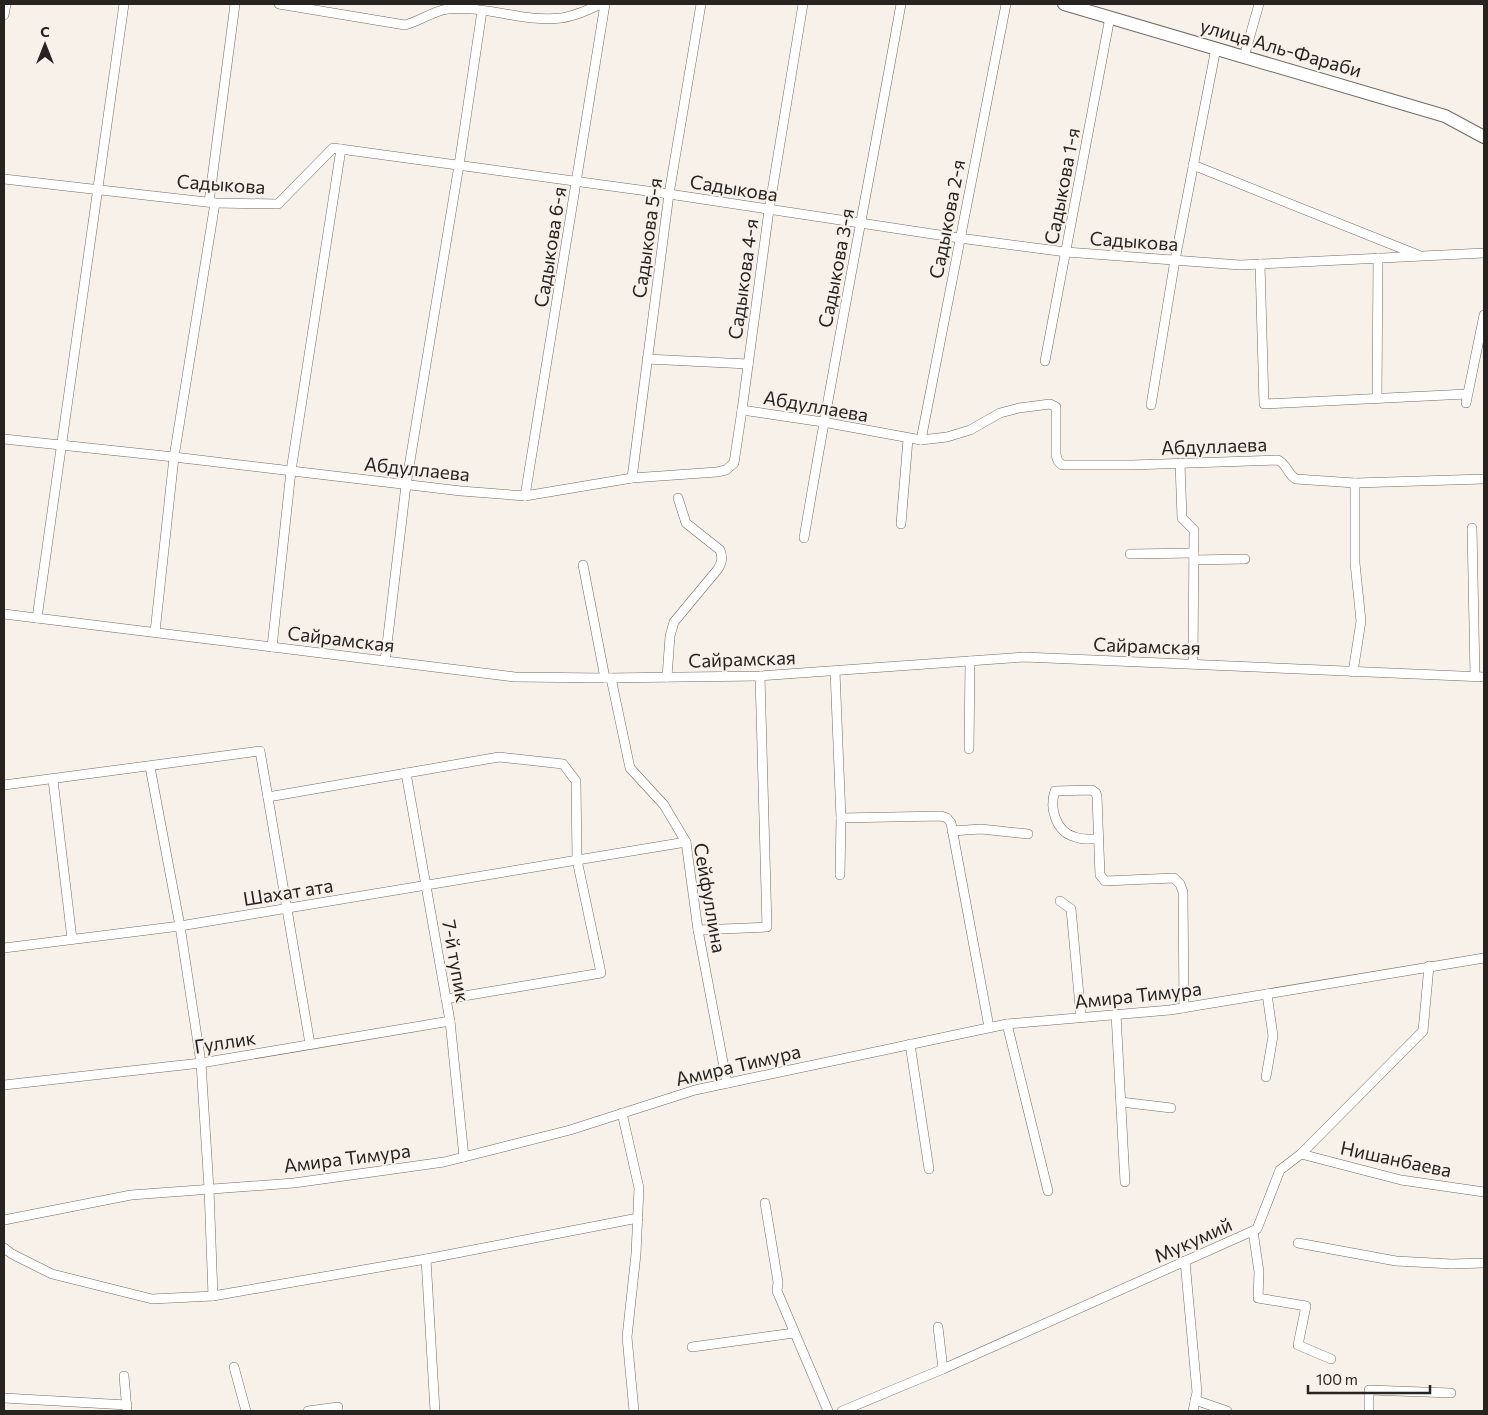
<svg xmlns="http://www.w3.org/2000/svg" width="1488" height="1415" font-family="Commissioner,sans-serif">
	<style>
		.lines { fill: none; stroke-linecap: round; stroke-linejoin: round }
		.street-casing { stroke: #706b64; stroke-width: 10 }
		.secondary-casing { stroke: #706b64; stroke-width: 14 }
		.street { stroke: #fff; stroke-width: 9 }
		.secondary { stroke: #fff; stroke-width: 12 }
		.labels { text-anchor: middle; stroke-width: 4; stroke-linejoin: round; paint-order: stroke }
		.street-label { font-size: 19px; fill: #262321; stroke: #f7f1e9 }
	</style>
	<rect width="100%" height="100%" fill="#f7f1e9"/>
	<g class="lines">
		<g class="street-casing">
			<g id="street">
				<path d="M279 4 405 25C421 21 432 11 448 9 486 5 524 23 561 18 575 16 588 10 601 4"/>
				<path d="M4 15 6 4"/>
				<path d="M1244 57 1259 4"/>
				<path d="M1193 165 1418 255"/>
				<path d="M4 179 215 203 278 204 333 148 669 194 959 238 1066 252 1240 265 1484 253"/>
				<path d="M209 202 235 4"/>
				<path d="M1260 264 1264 404 1467 394"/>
				<path d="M647 359 748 364"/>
				<path d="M1045 361 1110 17"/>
				<path d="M1377 399 1378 258"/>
				<path d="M1466 403 1484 315"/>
				<path d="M1151 405 1175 260 1216 48"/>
				<path d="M742 410 769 210 803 4"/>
				<path d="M4 439 174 457 461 491 525 496 632 478 717 472 726 470 734 463 742 410 823 422 921 440 947 437 970 430 1000 413 1019 408 1050 404 1056 407V455L1058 461 1062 465H1132L1278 460C1287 464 1288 475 1296 479L1355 483 1484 479"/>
				<path d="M921 440 1006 4"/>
				<path d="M1180 463 1182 518 1194 530 1193 664"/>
				<path d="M632 478 669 194 701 4"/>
				<path d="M525 496 605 4"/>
				<path d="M901 524 908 439"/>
				<path d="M1472 528 1475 676"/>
				<path d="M804 538C834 359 869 182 901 4"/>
				<path d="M1130 554 1194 553"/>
				<path d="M1194 560 1245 559"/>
				<path d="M583 565 605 678"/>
				<path d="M4 614 515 677 605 678 760 676 1024 657 1484 677"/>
				<path d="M37 618C65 413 96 209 124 4"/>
				<path d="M155 632 174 457 215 203"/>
				<path d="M272 647 291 471 341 149"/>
				<path d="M385 661 406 485 459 165 482 11"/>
				<path d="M835 671 841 818 941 816 947 818 951 823 989 1027"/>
				<path d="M1353 672 1361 621 1355 563V483"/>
				<path d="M667 677 670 636 674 622 718 569C722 562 723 558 720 550L686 523 678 498"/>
				<path d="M611 678 630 768 664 805 686 842 698 930 727 1083"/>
				<path d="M969 749 970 661"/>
				<path d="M150 767 180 926 201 1063 209 1189 213 1296"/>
				<path d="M406 773 450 1021 464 1157"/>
				<path d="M53 780 72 939"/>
				<path d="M4 785 260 751 310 1044"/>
				<path d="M268 797 499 757 563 764 576 781 577 860 601 973 446 999"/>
				<path d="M952 831 981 829 1028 834"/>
				<path d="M1099 839C1092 839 1082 840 1075 837 1056 832 1049 808 1055 791L1092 790 1096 793 1097 797 1100 875 1105 881 1174 878 1180 884 1183 892 1184 1008"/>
				<path d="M840 875 841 818"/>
				<path d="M1060 901 1071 909 1081 1017"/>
				<path d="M698 930 767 927 760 676"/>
				<path d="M4 948 180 926 686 842"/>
				<path d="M1116 1014 1125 1182"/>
				<path d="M1007 1024 1048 1191"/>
				<path d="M910 1044 929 1169"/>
				<path d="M1266 1077 1273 1036 1267 994"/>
				<path d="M4 1085 201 1063 450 1021"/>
				<path d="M1121 1102 1171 1108"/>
				<path d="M622 1113 639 1188 636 1254 627 1337 634 1411"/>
				<path d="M1301 1154 1401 1180 1484 1192"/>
				<path d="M765 1203 778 1282 777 1291 828 1411"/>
				<path d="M4 1220 131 1195 294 1183 444 1162 570 1130 695 1090 1007 1024 1170 1010 1484 958"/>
				<path d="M1253 1231 1259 1272 1258 1298 1306 1306 1298 1345 1331 1359"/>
				<path d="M1298 1243 1396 1261 1452 1264 1484 1263"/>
				<path d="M4 1248 12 1254 52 1274 152 1299 213 1296 426 1259 638 1218"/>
				<path d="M426 1259 435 1411"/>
				<path d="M1185 1261 1197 1392 1193 1411"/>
				<path d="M938 1327 943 1369"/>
				<path d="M692 1347 794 1333"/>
				<path d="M234 1367 246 1411"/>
				<path d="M124 1376 127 1411"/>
				<path d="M4 1398 127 1405"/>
				<path d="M1195 1400 1227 1411"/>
				<path d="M308 1411 338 1407"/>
				<path d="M842 1411 943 1369 1257 1229 1280 1170 1301 1154 1423 1031 1429 966"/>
				<path d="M1369 1411V1390L1451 1393"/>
			</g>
		</g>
		<g class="secondary-casing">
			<path id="secondary" d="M1064 4 1445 116 1484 137"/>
		</g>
		<use href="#street" class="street"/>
		<use href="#secondary" class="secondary"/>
	</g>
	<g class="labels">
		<g class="street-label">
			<text transform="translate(1281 48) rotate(16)" y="7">улица Аль-Фараби</text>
			<text transform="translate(221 184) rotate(4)" y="7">Садыкова</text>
			<text transform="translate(1062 186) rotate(-79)" y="7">Садыкова 1-я</text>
			<text transform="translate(734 188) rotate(9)" y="7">Садыкова</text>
			<text transform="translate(947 219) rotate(-79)" y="7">Садыкова 2-я</text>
			<text transform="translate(647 238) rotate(-82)" y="7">Садыкова 5-я</text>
			<text transform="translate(1134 241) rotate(4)" y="7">Садыкова</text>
			<text transform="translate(550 247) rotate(-81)" y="7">Садыкова 6-я</text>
			<text transform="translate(836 268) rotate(-79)" y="7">Садыкова 3-я</text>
			<text transform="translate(743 279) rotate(-82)" y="7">Садыкова 4-я</text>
			<text transform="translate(816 406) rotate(10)" y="7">Абдуллаева</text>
			<text transform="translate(1214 446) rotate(-2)" y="7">Абдуллаева</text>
			<text transform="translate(417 469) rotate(6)" y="7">Абдуллаева</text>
			<text transform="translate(341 639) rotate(7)" y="7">Сайрамская</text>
			<text transform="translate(1147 646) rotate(2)" y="7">Сайрамская</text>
			<text transform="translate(742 659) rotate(-2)" y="7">Сайрамская</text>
			<text transform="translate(288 892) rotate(-9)" y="7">Шахат ата</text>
			<text transform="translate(710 898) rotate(80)" y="7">Сейфуллина</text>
			<text transform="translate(456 961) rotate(80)" y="7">7-й тупик</text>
			<text transform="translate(1138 995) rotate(-6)" y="7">Амира Тимура</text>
			<text transform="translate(225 1042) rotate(-9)" y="7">Гуллик</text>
			<text transform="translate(738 1065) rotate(-13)" y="7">Амира Тимура</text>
			<text transform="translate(347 1158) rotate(-7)" y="7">Амира Тимура</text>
			<text transform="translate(1396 1159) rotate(12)" y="7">Нишанбаева</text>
			<text transform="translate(1193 1240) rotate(-24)" y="7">Мукумий</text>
		</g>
	</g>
	<rect width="1488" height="1415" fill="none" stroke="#262321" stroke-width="10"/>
	<g transform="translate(45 45)" stroke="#f7f1e9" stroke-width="4" paint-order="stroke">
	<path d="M0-4L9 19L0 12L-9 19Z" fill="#262321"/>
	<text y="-8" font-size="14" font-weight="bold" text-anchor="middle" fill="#262321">С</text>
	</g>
	<path d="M1308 1385v8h122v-8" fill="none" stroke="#262321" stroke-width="2.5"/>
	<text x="1316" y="1385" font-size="15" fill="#262321" stroke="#f7f1e9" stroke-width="4" paint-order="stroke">100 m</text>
</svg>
